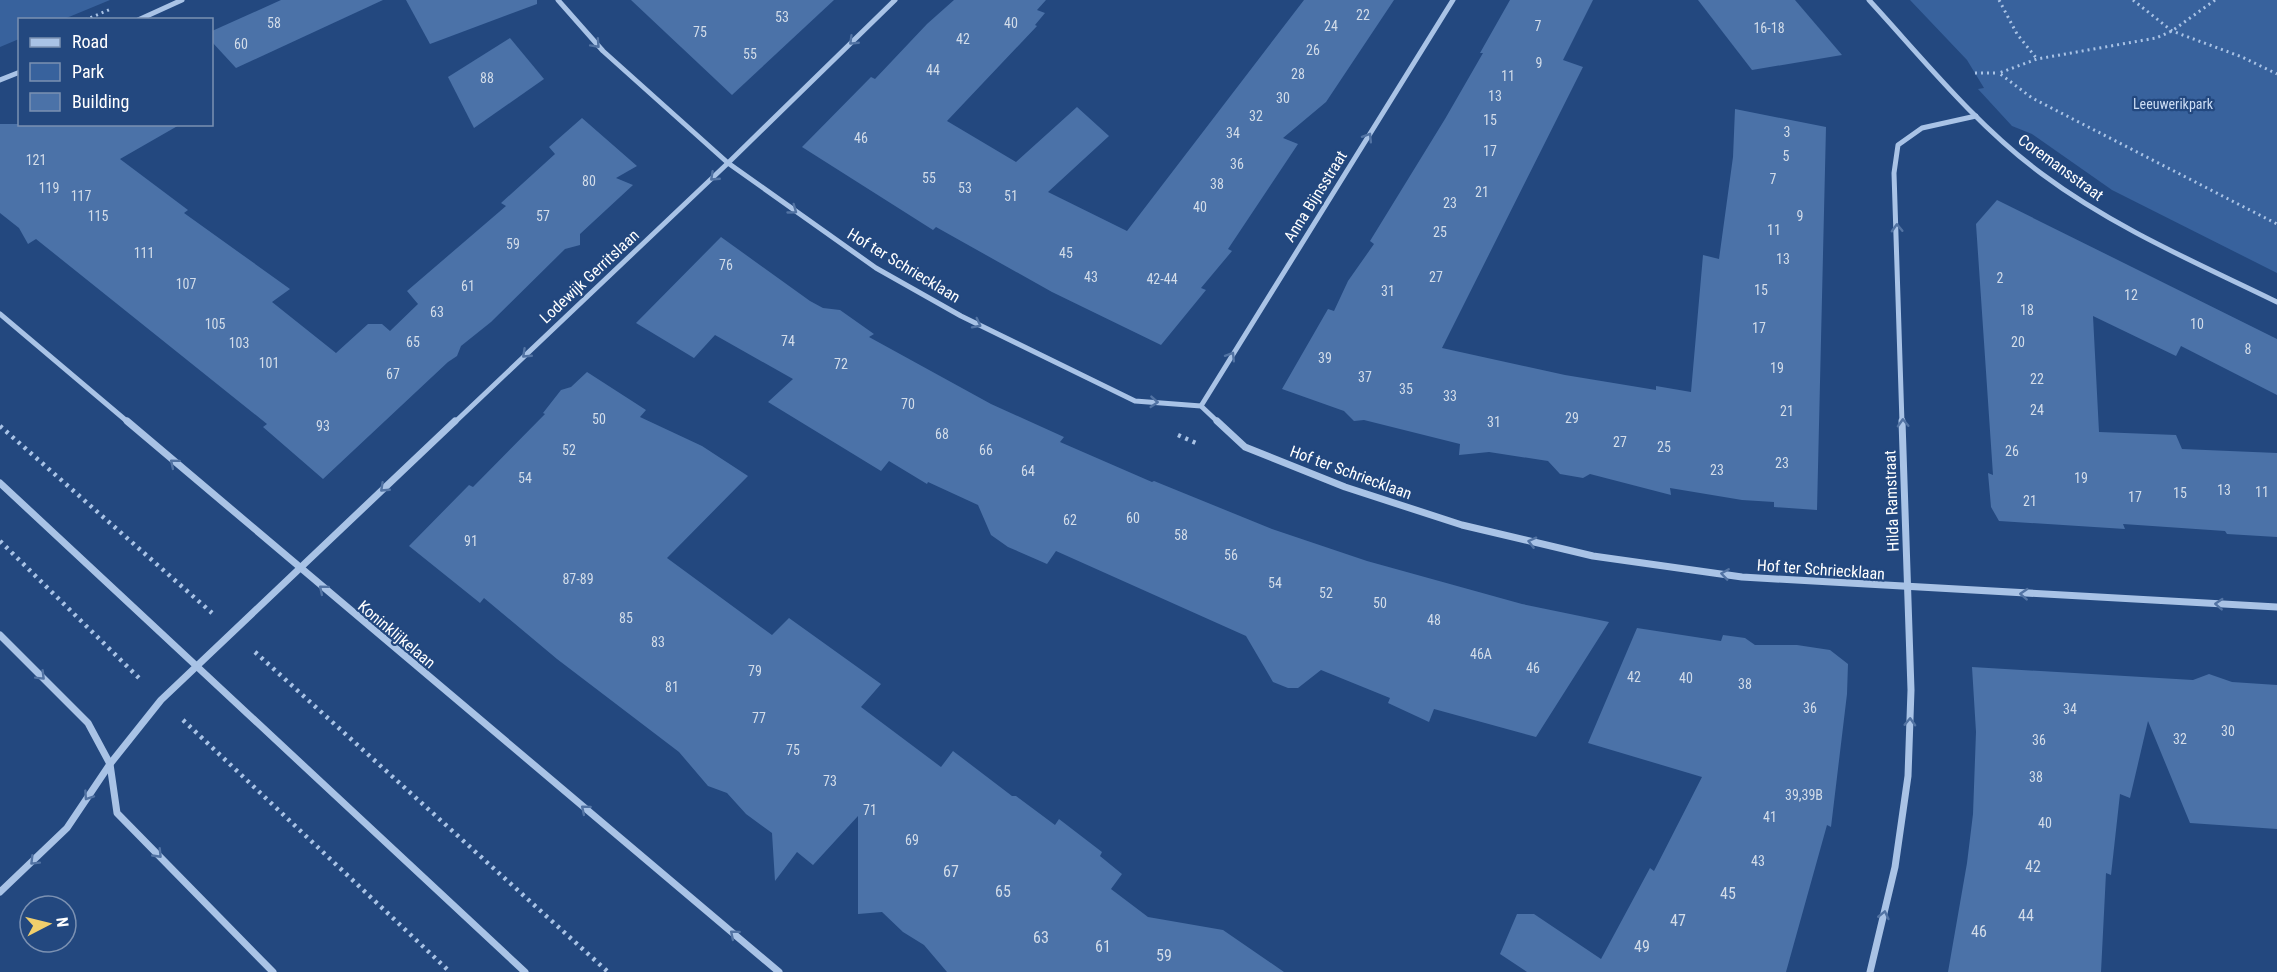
<svg xmlns="http://www.w3.org/2000/svg" width="2277" height="972" font-family="'Roboto Condensed',sans-serif">
	<style>
		.green { fill: #38629d }
		.building { fill: #4b72a8 }
		.lines { fill: none; stroke-linecap: round; stroke-linejoin: round }
		.path-far1 { stroke: #a9c3e6; stroke-width: 3; stroke-dasharray: 2 4; stroke-linecap: butt }
		.path { stroke: #a9c3e6; stroke-width: 4.5; stroke-dasharray: 3 5; stroke-linecap: butt }
		.minor-far1 { stroke: #a9c3e6; stroke-width: 5 }
		.minor { stroke: #a9c3e6; stroke-width: 7 }
		.oneway { stroke: #5273a3 }
		.labels { text-anchor: middle; stroke-width: 4.5; stroke-linejoin: round; paint-order: stroke }
		.number-label { font-size: 14px; fill: #d2dce9 }
		.far-park-label { font-size: 14px; fill: #cddef5; stroke: #23487f }
		.street-label { font-size: 16px; fill: #fff; stroke: #23487f }
		.near-number-label { font-size: 16px; fill: #d2dce9 }
	</style>
	<rect width="100%" height="100%" fill="#23487f"/>
	<g class="green">
		<path d="M0 0H110L64 19 20 20 19 39 0 47Z"/>
		<path d="M1910 0H2277V273L2112 190 2032 134 2012 126 1978 89 1984 88 1967 60Z"/>
	</g>
	<g class="building">
		<path d="M281 0H383L236 68 212 42V31Z"/>
		<path d="M406 0H537V4L430 44Z"/>
		<path d="M631 0H834L732 95Z"/>
		<path d="M954 0H1046L1037 10 1045 13 1035 25 1037 26 947 121 1016 162 1077 107 1109 136 1048 192 1127 231 1304 0H1394L1326 102 1283 138 1298 144 1228 249 1232 251 1201 288 1206 290 1161 345 1052 292 936 227 933 230 802 147 871 77 875 79 927 24Z"/>
		<path d="M1510 0H1593L1563 60 1583 67 1442 348 1565 375 1656 390V386L1691 392 1703 255 1719 259 1733 157 1735 109 1826 127 1817 510 1774 507V502L1742 500 1670 488 1671 495 1590 474 1583 478 1560 474 1548 461 1489 452 1459 455 1460 444 1364 420 1354 421 1344 411 1282 389 1328 309 1334 311 1348 281 1374 244 1370 241 1445 119 1483 53H1480Z"/>
		<path d="M1698 0H1795L1842 55 1752 70Z"/>
		<path d="M510 38 544 79 474 128 448 77Z"/>
		<path d="M582 118 637 166 616 178 633 185 580 234V245L565 249 491 322 461 346 457 356 448 362 323 479 263 427 267 424 36 239 28 244 19 228 0 213V124H181L120 159 188 210 184 213 290 289 272 302 336 353 368 324H382L390 331 418 304 407 291 506 206 501 203 555 154 549 147Z"/>
		<path d="M1997 200 2277 339V395L2181 346 2176 356 2093 316 2099 432 2176 435 2182 449 2277 453V537L2227 534 2225 531 2123 524 2125 529 1999 521 1991 507 1988 473 1993 475 1976 224Z"/>
		<path d="M721 237 810 301 823 308 840 310 874 334 869 337 991 404 1064 437 1060 442 1152 482 1154 481 1272 529 1367 561 1522 604 1609 622 1536 737 1434 709 1429 722 1388 703 1390 698 1321 670 1298 688H1288L1273 682 1246 636 1056 551 1047 564 1008 547 991 535 978 505 928 482 927 484 889 461 881 471 768 402 793 379 715 335 694 358 636 323Z"/>
		<path d="M587 372 646 410 640 417 702 446 748 476 667 558 772 635 789 618 881 684 861 707 941 767 953 751 1012 796H1016L1055 825 1059 819 1102 852 1100 856 1122 874 1111 889 1148 917 1223 930 1284 972H947L924 945 903 932 882 912 858 914V816L813 865 797 852 775 881 772 833 746 814 727 793 708 786 679 752 557 659 484 598 480 603 409 546 469 485 473 487 545 414 543 413 561 390 571 387Z"/>
		<path d="M1637 628 1721 641 1723 635 1745 638 1755 645H1797L1830 650 1848 664 1847 694 1831 827 1827 825 1786 972H1527L1500 954 1517 914H1534L1601 959 1650 868 1654 871 1702 777 1588 743Z"/>
		<path d="M1972 667 2193 680 2209 674 2232 682 2277 685V829L2190 823 2148 721 2130 798 2120 794 2111 875 2106 873 2101 972H1948L1967 863 1973 814 1976 732Z"/>
	</g>
	<g class="lines">
		<g class="path-far1">
			<path d="M1999 0 2017 34 2037 59"/>
			<path d="M2133 0 2172 31 2242 57 2277 74"/>
			<path d="M2215 0 2172 31 2156 38 2037 59 1999 73 2032 98 2277 224"/>
			<path d="M85 20 111 9"/>
			<path d="M1975 73H1999"/>
		</g>
		<g class="path">
			<path d="M0 426 212 613"/>
			<path d="M1178 435 1196 443"/>
			<path d="M0 541 141 680"/>
			<path d="M255 652 608 972"/>
			<path d="M183 720 450 972"/>
		</g>
		<g class="minor-far1">
			<path d="M558 0 603 51 728 163 876 268 961 316 1135 401 1201 406 1219 423"/>
			<path d="M1869 0C1924 60 1976 125 2042 174 2113 227 2197 263 2277 302"/>
			<path d="M138 20 182 0"/>
			<path d="M0 80 20 72"/>
			<path d="M0 314 129 423"/>
			<path d="M1201 406 1453 0"/>
			<path d="M454 423 728 163 895 0"/>
			<path d="M1902 423 1894 173 1898 145 1922 128 1976 116"/>
		</g>
		<g class="minor">
			<path d="M127 421 779 972"/>
			<path d="M1217 421 1245 447 1345 487 1462 525 1593 556 1742 577 2277 607"/>
			<path d="M0 483 525 972"/>
			<path d="M0 635 88 723 110 764 117 813 273 972"/>
			<path d="M0 892 67 828 110 764 161 700 455 421"/>
			<path d="M1870 972 1895 867 1908 776 1911 690 1902 421"/>
		</g>
	</g>
	<defs><path id="oneway-chevron" d="M-2-3.5L2.5 0L-2 3.5" fill="none" stroke-width="1.6" stroke-linecap="round" stroke-linejoin="round" transform="scale(1.5)"/></defs>
	<g class="oneway">
		<use href="#oneway-chevron" transform="translate(853 41) rotate(136)"/>
		<use href="#oneway-chevron" transform="translate(596 44) rotate(47)"/>
		<use href="#oneway-chevron" transform="translate(1368 137) rotate(-58)"/>
		<use href="#oneway-chevron" transform="translate(714 177) rotate(137)"/>
		<use href="#oneway-chevron" transform="translate(793 210) rotate(36)"/>
		<use href="#oneway-chevron" transform="translate(1897 228) rotate(-92)"/>
		<use href="#oneway-chevron" transform="translate(977 324) rotate(27)"/>
		<use href="#oneway-chevron" transform="translate(526 354) rotate(137)"/>
		<use href="#oneway-chevron" transform="translate(1231 356) rotate(-58)"/>
		<use href="#oneway-chevron" transform="translate(1154 402) rotate(4)"/>
		<use href="#oneway-chevron" transform="translate(1903 423) rotate(-92)"/>
		<use href="#oneway-chevron" transform="translate(174 463) rotate(-140)"/>
		<use href="#oneway-chevron" transform="translate(384 488) rotate(137)"/>
		<use href="#oneway-chevron" transform="translate(1532 542) rotate(-166)"/>
		<use href="#oneway-chevron" transform="translate(1725 574) rotate(-172)"/>
		<use href="#oneway-chevron" transform="translate(323 589) rotate(-140)"/>
		<use href="#oneway-chevron" transform="translate(2024 594) rotate(-177)"/>
		<use href="#oneway-chevron" transform="translate(2219 604) rotate(-177)"/>
		<use href="#oneway-chevron" transform="translate(41 676) rotate(45)"/>
		<use href="#oneway-chevron" transform="translate(1910 722) rotate(-88)"/>
		<use href="#oneway-chevron" transform="translate(88 796) rotate(124)"/>
		<use href="#oneway-chevron" transform="translate(585 809) rotate(-140)"/>
		<use href="#oneway-chevron" transform="translate(158 854) rotate(46)"/>
		<use href="#oneway-chevron" transform="translate(34 861) rotate(135)"/>
		<use href="#oneway-chevron" transform="translate(1884 915) rotate(-77)"/>
		<use href="#oneway-chevron" transform="translate(734 934) rotate(-140)"/>
	</g>
	<g class="labels">
		<g class="number-label">
			<text x="1363" y="20">22</text>
			<text x="782" y="22">53</text>
			<text x="274" y="28">58</text>
			<text x="1011" y="28">40</text>
			<text x="1331" y="31">24</text>
			<text x="1538" y="31">7</text>
			<text x="1769" y="33">16-18</text>
			<text x="700" y="37">75</text>
			<text x="963" y="44">42</text>
			<text x="241" y="49">60</text>
			<text x="1313" y="55">26</text>
			<text x="750" y="59">55</text>
			<text x="1539" y="68">9</text>
			<text x="933" y="75">44</text>
			<text x="1298" y="79">28</text>
			<text x="1508" y="81">11</text>
			<text x="487" y="83">88</text>
			<text x="1495" y="101">13</text>
			<text x="1283" y="103">30</text>
			<text x="1256" y="121">32</text>
			<text x="1490" y="125">15</text>
			<text x="1787" y="137">3</text>
			<text x="1233" y="138">34</text>
			<text x="861" y="143">46</text>
			<text x="1490" y="156">17</text>
			<text x="1786" y="161">5</text>
			<text x="36" y="165">121</text>
			<text x="1237" y="169">36</text>
			<text x="929" y="183">55</text>
			<text x="1773" y="184">7</text>
			<text x="589" y="186">80</text>
			<text x="1217" y="189">38</text>
			<text x="49" y="193">119</text>
			<text x="965" y="193">53</text>
			<text x="1482" y="197">21</text>
			<text x="81" y="201">117</text>
			<text x="1011" y="201">51</text>
			<text x="1450" y="208">23</text>
			<text x="1200" y="212">40</text>
			<text x="98" y="221">115</text>
			<text x="543" y="221">57</text>
			<text x="1800" y="221">9</text>
			<text x="1774" y="235">11</text>
			<text x="1440" y="237">25</text>
			<text x="513" y="249">59</text>
			<text x="144" y="258">111</text>
			<text x="1066" y="258">45</text>
			<text x="1783" y="264">13</text>
			<text x="726" y="270">76</text>
			<text x="1091" y="282">43</text>
			<text x="1436" y="282">27</text>
			<text x="2000" y="283">2</text>
			<text x="1162" y="284">42-44</text>
			<text x="186" y="289">107</text>
			<text x="468" y="291">61</text>
			<text x="1761" y="295">15</text>
			<text x="1388" y="296">31</text>
			<text x="2131" y="300">12</text>
			<text x="2027" y="315">18</text>
			<text x="437" y="317">63</text>
			<text x="215" y="329">105</text>
			<text x="2197" y="329">10</text>
			<text x="1759" y="333">17</text>
			<text x="788" y="346">74</text>
			<text x="413" y="347">65</text>
			<text x="2018" y="347">20</text>
			<text x="239" y="348">103</text>
			<text x="2248" y="354">8</text>
			<text x="1325" y="363">39</text>
			<text x="269" y="368">101</text>
			<text x="841" y="369">72</text>
			<text x="1777" y="373">19</text>
			<text x="393" y="379">67</text>
			<text x="1365" y="382">37</text>
			<text x="2037" y="384">22</text>
			<text x="1406" y="394">35</text>
			<text x="1450" y="401">33</text>
			<text x="908" y="409">70</text>
			<text x="2037" y="415">24</text>
			<text x="1787" y="416">21</text>
			<text x="1572" y="423">29</text>
			<text x="599" y="424">50</text>
			<text x="1494" y="427">31</text>
			<text x="323" y="431">93</text>
			<text x="942" y="439">68</text>
			<text x="1620" y="447">27</text>
			<text x="1664" y="452">25</text>
			<text x="569" y="455">52</text>
			<text x="986" y="455">66</text>
			<text x="2012" y="456">26</text>
			<text x="1782" y="468">23</text>
			<text x="1717" y="475">23</text>
			<text x="1028" y="476">64</text>
			<text x="525" y="483">54</text>
			<text x="2081" y="483">19</text>
			<text x="2224" y="495">13</text>
			<text x="2262" y="497">11</text>
			<text x="2180" y="498">15</text>
			<text x="2135" y="502">17</text>
			<text x="2030" y="506">21</text>
			<text x="1133" y="523">60</text>
			<text x="1070" y="525">62</text>
			<text x="1181" y="540">58</text>
			<text x="471" y="546">91</text>
			<text x="1231" y="560">56</text>
			<text x="578" y="584">87-89</text>
			<text x="1275" y="588">54</text>
			<text x="1326" y="598">52</text>
			<text x="1380" y="608">50</text>
			<text x="626" y="623">85</text>
			<text x="1434" y="625">48</text>
			<text x="658" y="647">83</text>
			<text x="1481" y="659">46A</text>
			<text x="1533" y="673">46</text>
			<text x="755" y="676">79</text>
			<text x="1634" y="682">42</text>
			<text x="1686" y="683">40</text>
			<text x="1745" y="689">38</text>
			<text x="672" y="692">81</text>
			<text x="1810" y="713">36</text>
			<text x="2070" y="714">34</text>
			<text x="759" y="723">77</text>
			<text x="2228" y="736">30</text>
			<text x="2180" y="744">32</text>
			<text x="2039" y="745">36</text>
			<text x="793" y="755">75</text>
			<text x="2036" y="782">38</text>
			<text x="830" y="786">73</text>
			<text x="1804" y="800">39,39B</text>
			<text x="870" y="815">71</text>
			<text x="1770" y="822">41</text>
			<text x="2045" y="828">40</text>
			<text x="912" y="845">69</text>
			<text x="1758" y="866">43</text>
		</g>
		<g class="far-park-label">
			<text x="2173" y="109">Leeuwerikpark</text>
		</g>
		<g class="street-label">
			<text transform="translate(2061 167) rotate(36)" y="6">Coremansstraat</text>
			<text transform="translate(1315 196) rotate(-58)" y="6">Anna Bijnsstraat</text>
			<text transform="translate(904 265) rotate(31)" y="6">Hof ter Schriecklaan</text>
			<text transform="translate(589 276) rotate(-43)" y="6">Lodewijk Gerritslaan</text>
			<text transform="translate(1351 472) rotate(20)" y="6">Hof ter Schriecklaan</text>
			<text transform="translate(1891 501) rotate(-92)" y="6">Hilda Ramstraat</text>
			<text transform="translate(1821 569) rotate(4)" y="6">Hof ter Schriecklaan</text>
			<text transform="translate(397 634) rotate(40)" y="6">Koninklijkelaan</text>
		</g>
		<g class="near-number-label">
			<text x="2033" y="872">42</text>
			<text x="951" y="877">67</text>
			<text x="1003" y="897">65</text>
			<text x="1728" y="899">45</text>
			<text x="2026" y="921">44</text>
			<text x="1678" y="926">47</text>
			<text x="1979" y="937">46</text>
			<text x="1041" y="943">63</text>
			<text x="1103" y="952">61</text>
			<text x="1642" y="952">49</text>
			<text x="1164" y="961">59</text>
		</g>
	</g>
	<rect x="18" y="18" width="195" height="108" fill="#23487f" stroke="#7b91b2" stroke-width="1.5"/>
	<rect x="30" y="38" width="30" height="9" fill="#a9c3e6" stroke="#7b91b2" stroke-width="1.5"/>
	<text x="72" y="48" font-size="18" fill="#ffffff">Road</text>
	<rect x="30" y="63" width="30" height="18" fill="#38629d" stroke="#7b91b2" stroke-width="1.5"/>
	<text x="72" y="78" font-size="18" fill="#ffffff">Park</text>
	<rect x="30" y="93" width="30" height="18" fill="#4b72a8" stroke="#7b91b2" stroke-width="1.5"/>
	<text x="72" y="108" font-size="18" fill="#ffffff">Building</text>
	<g transform="translate(48 924) rotate(83)"><circle r="28" fill="#23487f" stroke="#7b91b2" stroke-width="1.5"/>
	<path d="M0-4.5L10 22L0 15L-10 22Z" fill="#f1cf6c"/>
	<text y="-9" font-size="16" font-weight="bold" text-anchor="middle" fill="#ffffff">N</text>
	</g>
</svg>
